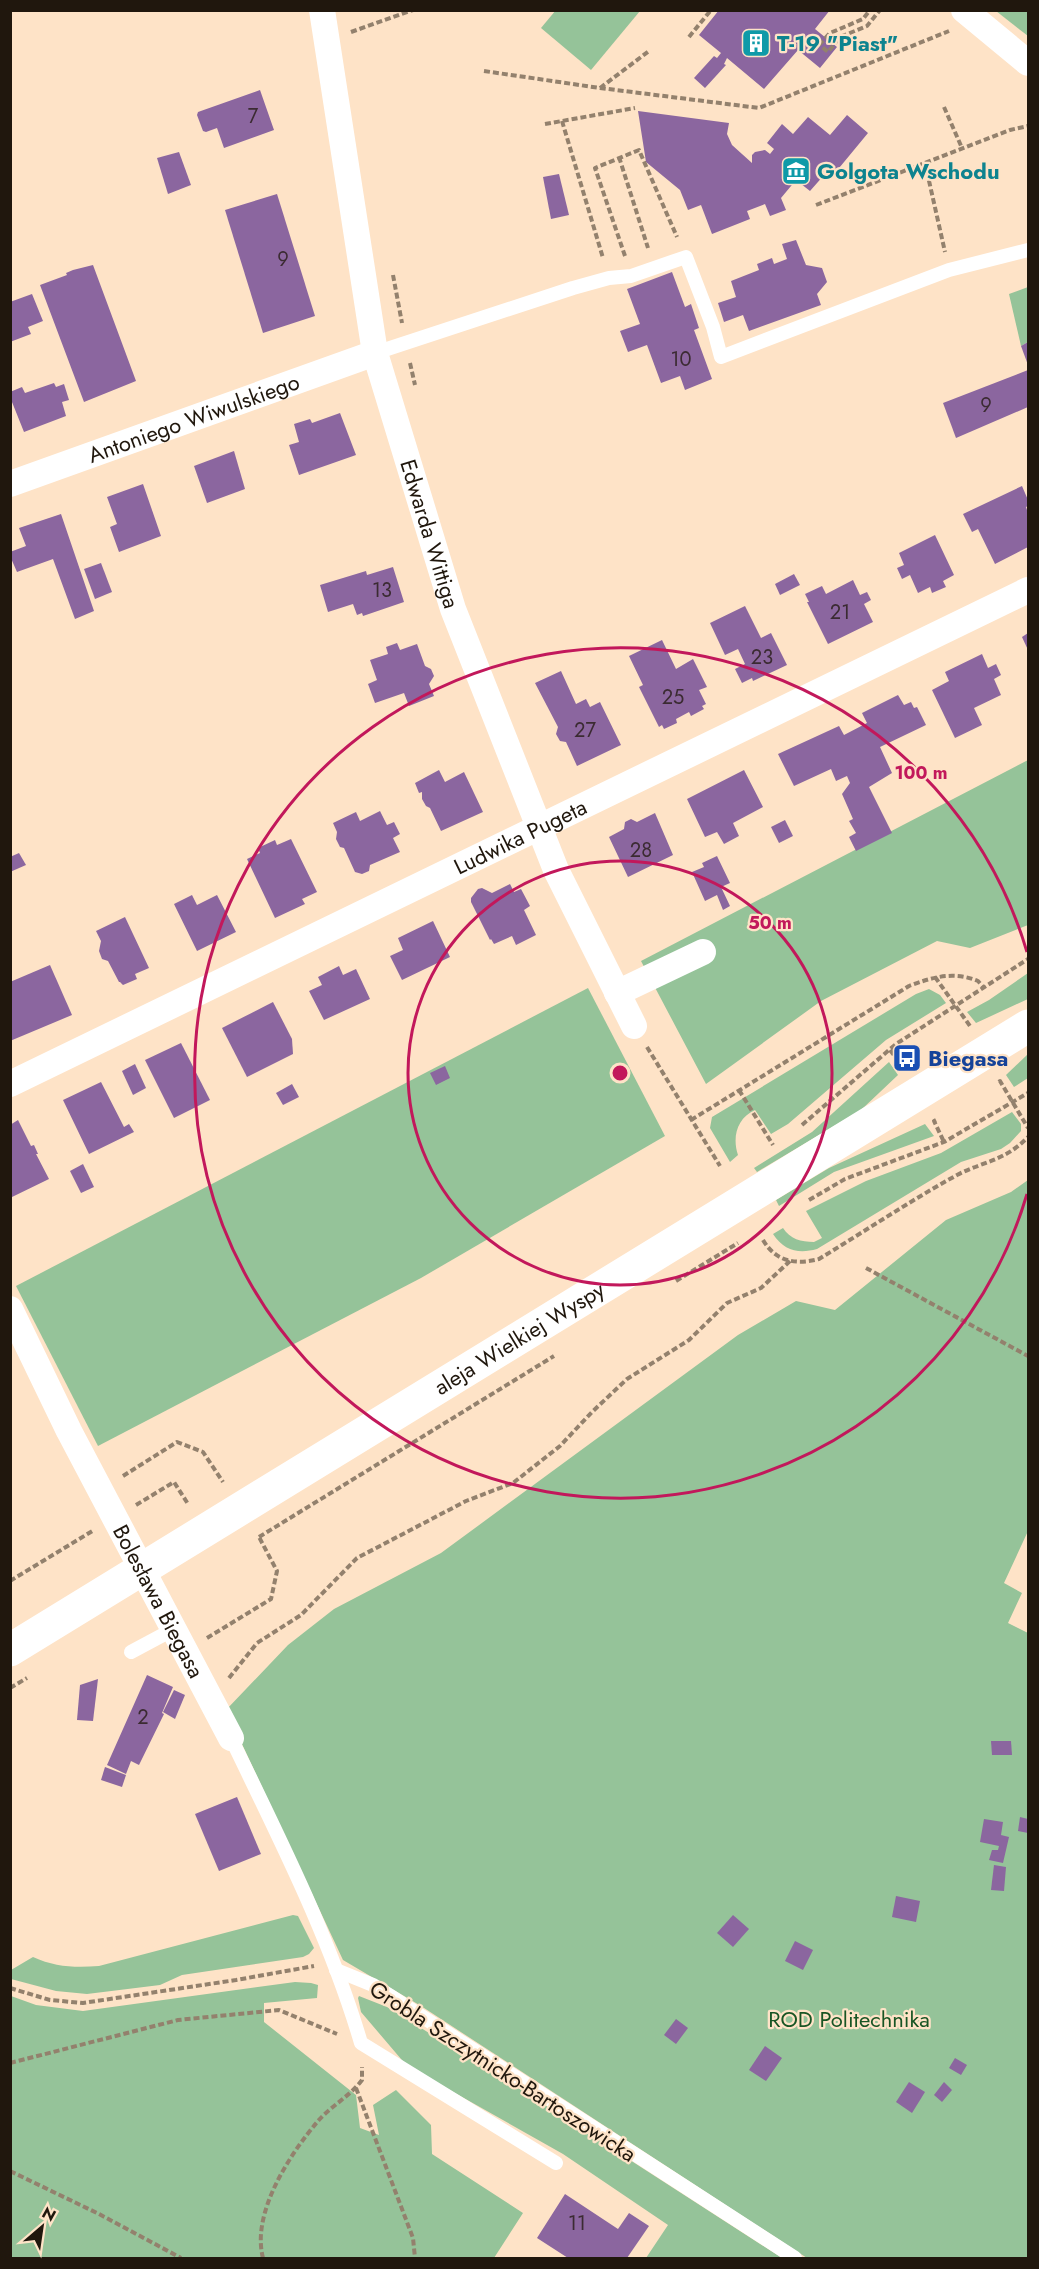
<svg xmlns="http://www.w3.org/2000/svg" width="1039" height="2269" font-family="Jost,sans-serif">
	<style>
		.green { fill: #95c399 }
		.building { fill: #8b669f }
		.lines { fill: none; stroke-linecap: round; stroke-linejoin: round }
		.path { stroke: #93816d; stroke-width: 4; stroke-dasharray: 6 3; stroke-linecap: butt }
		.lane { stroke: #fff; stroke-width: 14 }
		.street { stroke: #fff; stroke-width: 26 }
		.secondary { stroke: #fff; stroke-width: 33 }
		.ring { fill: none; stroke: #c2185b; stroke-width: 3 }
		.labels { text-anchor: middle; stroke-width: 4.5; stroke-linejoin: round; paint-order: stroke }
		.number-label { font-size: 20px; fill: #3b2b32 }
		.culture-label { font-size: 22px; font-weight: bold; fill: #0d838f; stroke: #fee3c7; text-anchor: start }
		.street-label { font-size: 22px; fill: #20170d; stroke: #fee3c7 }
		.transit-label { font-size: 22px; font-weight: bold; fill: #164399; stroke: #fee3c7; text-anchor: start }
		.park-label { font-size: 22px; fill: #185524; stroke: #fee3c7 }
		.centre { fill: #c2185b; stroke: #fee3c7; stroke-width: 3 }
		.ring-label { font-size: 18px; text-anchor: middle; font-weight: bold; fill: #c2185b; stroke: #fee3c7; stroke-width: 4.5; stroke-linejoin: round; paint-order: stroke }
	</style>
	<rect width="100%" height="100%" fill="#fee3c7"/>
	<g class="green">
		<path d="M556 10H640V11L591 70 541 28Z"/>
		<path d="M996 11H1028V36Z"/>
		<path d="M1028 287V342L1021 346 1009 294Z"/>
		<path d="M1028 760V925L970 948 937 941 821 1001 706 1084 641 961Z"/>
		<path d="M1028 973V999L976 1023 967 1012 989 1000Z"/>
		<path d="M588 988 665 1136 421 1278 98 1446 16 1286Z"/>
		<path d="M929 989 940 995 946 1003 886 1040 788 1124 771 1134 755 1110C737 1118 732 1137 738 1155L730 1162 710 1128 712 1117 916 994Z"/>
		<path d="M1028 1054V1078L1014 1087 1006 1075Z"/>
		<path d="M889 1062 898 1075 861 1110 757 1172 754 1168 812 1132Z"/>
		<path d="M1012 1112 1021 1124V1131L1010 1143 1001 1149 961 1162 817 1249C799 1254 784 1251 773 1234L783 1228C790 1239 801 1242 814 1242L822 1238 806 1211 866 1181 941 1153Z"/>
		<path d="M925 1124 934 1136 834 1172 779 1206 776 1200 829 1168Z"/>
		<path d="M1028 1180V1531L1004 1583 1022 1593 1008 1623 1028 1633V2258H807L421 2006 343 1960 226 1710 288 1645 334 1609 441 1553 738 1335 796 1301 835 1310 946 1220 1011 1192Z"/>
		<path d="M293 1915 298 1916 314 1948 309 1954 303 1957 182 1975 160 1985 87 1994 56 1991 11 1979V1970L33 1957C55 1967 75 1968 99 1966Z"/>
		<path d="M295 1982 311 1983 318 1985 317 1998 264 2003V2022L356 2095 360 2128 379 2135 373 2105 396 2090 431 2125 432 2154 523 2213 494 2258H11V1996L36 2005 83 2011Z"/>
		<path d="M359 1996 387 2007 523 2091 782 2258H646L668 2225 563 2154 407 2066 361 2012 358 1998Z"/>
	</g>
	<g class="building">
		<path d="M719 10H830L815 29 837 47 820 68 798 50 764 89 727 58 724 64 726 65 705 88 694 78 714 56 717 58 721 53 699 35Z"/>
		<path d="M260 90 274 130 224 148 217 128 206 132 203 131 197 115 198 112Z"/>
		<path d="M638 111 729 123 727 134 732 145 752 163V155L755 152 765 150 770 154 774 149 767 143 782 124 793 134 808 117 830 135 847 115 868 133 830 179 825 174 810 191 796 180 781 198 786 210 770 216 765 204 747 211 750 219 712 234 701 205 688 210 680 190 646 162Z"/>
		<path d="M179 152 191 185 168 194 157 158Z"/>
		<path d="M559 174 569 215 551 219 543 177Z"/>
		<path d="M277 194 315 316 263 333 225 210Z"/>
		<path d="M796 240 806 265 822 268 827 282 817 294 821 305 749 331 743 315 724 322 718 303 736 297 731 281 759 270 757 264 772 258 774 264 787 259 782 244Z"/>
		<path d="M93 265 136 381 84 402 40 285 67 275 66 273 73 270Z"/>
		<path d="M672 272 685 307 691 304 699 328 694 330 712 379 685 390 680 376 661 383 647 345 628 352 620 331 640 324 627 289Z"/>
		<path d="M32 294 43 321 28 327 31 334 10 342V302Z"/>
		<path d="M1028 342V365L1021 346Z"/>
		<path d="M1028 370V407L956 438 943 403Z"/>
		<path d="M54 383 56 387 64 384 69 400 62 402 66 416 24 432 10 397V392L22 387 25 393Z"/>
		<path d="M340 413 356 455 299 475 289 445 299 442 294 424 310 419 312 423Z"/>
		<path d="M234 451 245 489 207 503 194 466Z"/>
		<path d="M143 484 161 536 119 552 110 527 117 524 107 497Z"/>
		<path d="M1022 486 1028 500V506L1026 507 1028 513V547L995 564 978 529 972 532 963 514Z"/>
		<path d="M61 514 94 611 75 619 53 559 17 572 10 556V552L26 546 19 528Z"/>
		<path d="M935 535 954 575 943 581 946 587 932 593 930 587 918 593 910 575 902 579 897 568 904 565 899 553Z"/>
		<path d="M101 563 112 592 95 599 84 569Z"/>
		<path d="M393 567 404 602 363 616 362 613 357 615 353 604 328 612 320 585 366 571 367 575Z"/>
		<path d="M794 574 800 585 780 595 775 584Z"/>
		<path d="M853 580 860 595 867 592 871 600 864 604 873 622 828 644 807 602H809L805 594 822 586 826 594Z"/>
		<path d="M745 606 761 638 771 633 787 665 753 681 752 678 742 683 735 669 745 664 738 649 725 655 710 623Z"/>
		<path d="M1028 633V650L1022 637Z"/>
		<path d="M662 640 676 669 693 659 707 687 699 690 706 704 702 706 704 709 691 716 689 712 676 719 677 723 664 729 662 725 659 727 639 687 643 685 629 656Z"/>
		<path d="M397 643 400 650 417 644 425 666 431 669 434 676 429 684 434 696 409 706 404 693 375 703 368 684 377 680 370 660 388 654 386 647Z"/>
		<path d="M982 654 988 668 996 664 1001 675 994 679 1001 695 974 708 982 725 955 738 932 690 949 681 945 672Z"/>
		<path d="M561 671 576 704 586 699 590 707 600 702 621 745 577 766 566 742 560 741 556 734 558 727 535 683Z"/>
		<path d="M898 695 904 705 911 702 914 708 917 707 926 725 880 747 892 773 869 787 892 833 856 851 849 837 856 833 849 821 853 819 842 794 850 783 847 776 836 781 831 769 794 786 778 754 839 726 844 735 867 723 862 713Z"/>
		<path d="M439 770 445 782 464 772 483 812 441 831 430 808 426 806 422 799V792L419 793 415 783Z"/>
		<path d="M744 770 763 807 733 823 739 836 724 844 717 832 705 837 687 799Z"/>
		<path d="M380 811 387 825 394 822 400 834 393 838 400 852 370 865 369 871 362 874 355 872 344 848 340 847 336 839 337 832 333 823 356 812 360 821Z"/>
		<path d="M655 813 673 855 628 877 609 837 624 829 625 822 631 819 637 822Z"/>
		<path d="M785 820 793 836 779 843 771 827Z"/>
		<path d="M291 839 317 892 302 899 305 904 275 918 247 859 260 853 258 848 275 840 277 845Z"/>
		<path d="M19 853 26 865 10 872V857Z"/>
		<path d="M717 856 730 883 721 887 730 906 723 910 717 895 705 901 692 872 704 867 702 863Z"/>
		<path d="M510 884 514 892 521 889 530 906 524 910 536 935 516 945 512 936 494 944 491 939 490 940 471 902V898L478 889 482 888 492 893Z"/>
		<path d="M192 895 197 905 217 895 236 932 197 951 174 904Z"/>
		<path d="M125 917 149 968 135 974 137 979 123 985 120 982H119L108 961 102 959 99 951 101 941 96 931Z"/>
		<path d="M433 921 450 957 402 980 390 956 403 950 398 938Z"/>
		<path d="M50 965 72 1015 10 1041V982Z"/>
		<path d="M339 966 343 975 356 969 370 999 324 1020 309 991 322 985 318 977Z"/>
		<path d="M273 1002 292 1039 293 1054 247 1077 222 1028Z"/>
		<path d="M181 1043 210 1100 174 1118 145 1060Z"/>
		<path d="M135 1064 146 1088 133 1095 122 1071Z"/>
		<path d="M445 1066 450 1078 436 1085 430 1073Z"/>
		<path d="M101 1082 124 1127 129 1124 134 1132 89 1154 63 1100Z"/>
		<path d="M292 1084 299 1097 283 1105 276 1093Z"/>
		<path d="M18 1120 31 1146 34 1145 38 1154H36L49 1179 12 1197 10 1125Z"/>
		<path d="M83 1164 94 1187 81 1193 70 1171Z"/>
		<path d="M147 1675 173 1687 162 1713 164 1714 139 1765 131 1761 126 1774 107 1765Z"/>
		<path d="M98 1679 93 1721 77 1720 80 1685Z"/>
		<path d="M174 1690 185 1695 175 1719 163 1712Z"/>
		<path d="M991 1741H1011L1012 1755H992Z"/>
		<path d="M105 1767 126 1775 122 1787 101 1780Z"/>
		<path d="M237 1797 261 1854 219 1871 195 1814Z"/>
		<path d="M1020 1817 1028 1819V1833L1018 1831Z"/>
		<path d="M984 1819 1003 1822 1001 1835 1009 1837 1003 1863 989 1860 992 1850H998L999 1846 980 1842Z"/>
		<path d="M994 1865 1006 1867 1004 1891 991 1890Z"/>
		<path d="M896 1896 920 1901 916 1922 892 1917Z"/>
		<path d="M733 1915 749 1929 733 1947 717 1933Z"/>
		<path d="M795 1941 813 1950 803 1970 785 1961Z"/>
		<path d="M676 2019 688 2028 676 2044 664 2035Z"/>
		<path d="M765 2046 782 2058 766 2081 749 2070Z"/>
		<path d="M955 2058 967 2065 961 2075 949 2068Z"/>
		<path d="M909 2082 925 2092 912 2113 896 2102Z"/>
		<path d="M944 2082 952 2090 942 2102 934 2095Z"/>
		<path d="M565 2194 618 2229 629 2213 649 2226 627 2258H568L537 2238Z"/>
	</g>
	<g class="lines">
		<g class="path">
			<path d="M351 32 413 10"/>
			<path d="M809 36 828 52 840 37 867 26 880 10"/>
			<path d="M689 37 711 10"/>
			<path d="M819 45 830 33 863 19 870 10"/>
			<path d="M484 71 600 88 759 108 949 31"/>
			<path d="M600 88 649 51"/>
			<path d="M944 107 962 148"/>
			<path d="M562 121 603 258"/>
			<path d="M545 124 635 108"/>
			<path d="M619 157 648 248"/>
			<path d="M925 163 945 252"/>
			<path d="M816 205 1010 130 1028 126"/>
			<path d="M625 256 595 168 639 150 677 237"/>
			<path d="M393 275 402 323"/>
			<path d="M410 363 415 385"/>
			<path d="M935 977 970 1026 968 1027"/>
			<path d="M647 1047 720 1166"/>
			<path d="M890 1050 903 1067"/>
			<path d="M999 1082 1000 1081 1028 1128"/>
			<path d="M739 1090 773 1145"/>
			<path d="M691 1120 909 986C933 977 953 971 978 981L984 988"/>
			<path d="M936 1120 934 1121 944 1142"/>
			<path d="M802 1125 896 1044 1028 959"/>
			<path d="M809 1200 845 1179 944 1142 1028 1093"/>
			<path d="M763 1240C776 1262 796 1265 819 1259 865 1231 910 1201 957 1175 984 1161 1005 1161 1028 1137"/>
			<path d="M866 1268 1028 1356"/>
			<path d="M676 1281 738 1243"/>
			<path d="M123 1476 177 1442 203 1452 223 1482"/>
			<path d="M136 1505 174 1482 188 1504"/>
			<path d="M259 1537 554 1356"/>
			<path d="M10 1581 94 1530"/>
			<path d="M207 1638 271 1599 277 1571 259 1537"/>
			<path d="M229 1678 257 1643 301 1615 357 1558 466 1501 513 1483 560 1446 592 1412 627 1379 689 1340 727 1303 761 1288 790 1261"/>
			<path d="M10 1688 27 1678"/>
			<path d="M10 1988 50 2000 83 2003 236 1980 314 1966"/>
			<path d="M10 2063 178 2020 279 2010 337 2034"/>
			<path d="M356 2088 413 2238 415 2258"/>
			<path d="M10 2171 99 2214 181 2258"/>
			<path d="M263 2258C251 2213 290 2154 318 2121 331 2106 350 2096 362 2080V2067"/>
		</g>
		<g class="lane">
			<path d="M375 353 573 288 609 278 631 276 686 257 713 327 721 357 949 270 1028 250"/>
			<path d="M131 1652 174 1629"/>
			<path d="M231 1738C279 1838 330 1937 361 2043L556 2163"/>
			<path d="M336 1970 373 1985 392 1997 795 2258"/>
		</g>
		<g class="street">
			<path id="s1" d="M322 10 375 353 453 609 556 870 634 1026"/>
			<path d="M964 10 1028 63"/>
			<path id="s2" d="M10 484 375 353"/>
			<path d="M617 993 703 952"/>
			<path id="s3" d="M10 1084 1028 590"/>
			<path id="s4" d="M10 1309 69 1431 231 1738"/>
		</g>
		<path class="secondary" id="s5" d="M10 1650 1028 1026"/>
	</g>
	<g class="ring">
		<circle cx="620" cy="1073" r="212"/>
		<path d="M1027 1194A425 425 0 1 1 1027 952"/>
	</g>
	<defs>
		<g id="building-square" transform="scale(1.5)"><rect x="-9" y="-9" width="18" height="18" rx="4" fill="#0f9aa8" stroke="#fee3c7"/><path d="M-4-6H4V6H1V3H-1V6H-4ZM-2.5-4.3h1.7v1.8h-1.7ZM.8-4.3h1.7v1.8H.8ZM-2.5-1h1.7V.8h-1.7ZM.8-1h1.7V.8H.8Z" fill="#fff"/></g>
		<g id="museum-square" transform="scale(1.5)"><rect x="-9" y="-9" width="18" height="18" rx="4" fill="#0f9aa8" stroke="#fee3c7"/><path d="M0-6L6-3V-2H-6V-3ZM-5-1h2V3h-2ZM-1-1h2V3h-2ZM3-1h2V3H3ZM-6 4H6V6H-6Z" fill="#fff"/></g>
		<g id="bus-square" transform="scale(1.5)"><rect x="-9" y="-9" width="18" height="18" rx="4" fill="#1a4fb4" stroke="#fee3c7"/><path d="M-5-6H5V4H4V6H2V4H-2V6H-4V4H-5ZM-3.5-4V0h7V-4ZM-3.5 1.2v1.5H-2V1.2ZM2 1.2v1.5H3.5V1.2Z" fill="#fff"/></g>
	</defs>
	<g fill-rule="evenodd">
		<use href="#building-square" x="756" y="43"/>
		<use href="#museum-square" x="796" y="171"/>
		<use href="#bus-square" x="907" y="1058"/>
	</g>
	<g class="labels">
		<g class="number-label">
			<text x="253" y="123">7</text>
			<text x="283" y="266">9</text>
			<text x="681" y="366">10</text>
			<text x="986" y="412">9</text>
			<text x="382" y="597">13</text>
			<text x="840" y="619">21</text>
			<text x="762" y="664">23</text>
			<text x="673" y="704">25</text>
			<text x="585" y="737">27</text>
			<text x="641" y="857">28</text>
			<text x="143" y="1724">2</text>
			<text x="577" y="2230">11</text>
		</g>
		<g class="culture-label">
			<text x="777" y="51">T-19 "Piast"</text>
			<text x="817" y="179">Golgota Wschodu</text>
		</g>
		<g class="street-label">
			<text dy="8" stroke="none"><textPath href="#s2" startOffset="195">Antoniego Wiwulskiego</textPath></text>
			<text dy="8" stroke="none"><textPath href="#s1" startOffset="536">Edwarda Wittiga</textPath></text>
			<text dy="8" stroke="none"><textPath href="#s3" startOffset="567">Ludwika Pugeta</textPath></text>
			<text dy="8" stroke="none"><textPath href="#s5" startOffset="597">aleja Wielkiej Wyspy</textPath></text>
			<text dy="8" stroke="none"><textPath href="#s4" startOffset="328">Bolesława Biegasa</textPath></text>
			<text transform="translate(503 2071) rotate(33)" y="8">Grobla Szczytnicko-Bartoszowicka</text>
		</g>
		<g class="transit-label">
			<text x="928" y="1066">Biegasa</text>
		</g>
		<g class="park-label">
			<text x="849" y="2027">ROD Politechnika</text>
		</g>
	</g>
	<circle cx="620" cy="1073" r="9" class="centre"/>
	<g class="ring-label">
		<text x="921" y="779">100 m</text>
		<text x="770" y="929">50 m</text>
	</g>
	<rect width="1039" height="2269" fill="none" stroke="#20170d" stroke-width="24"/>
	<g transform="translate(42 2227) rotate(29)" stroke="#fee3c7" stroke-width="4.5" paint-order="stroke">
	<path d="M0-4.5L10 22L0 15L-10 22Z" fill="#20170d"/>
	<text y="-9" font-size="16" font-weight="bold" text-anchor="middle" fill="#20170d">N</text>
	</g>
</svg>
